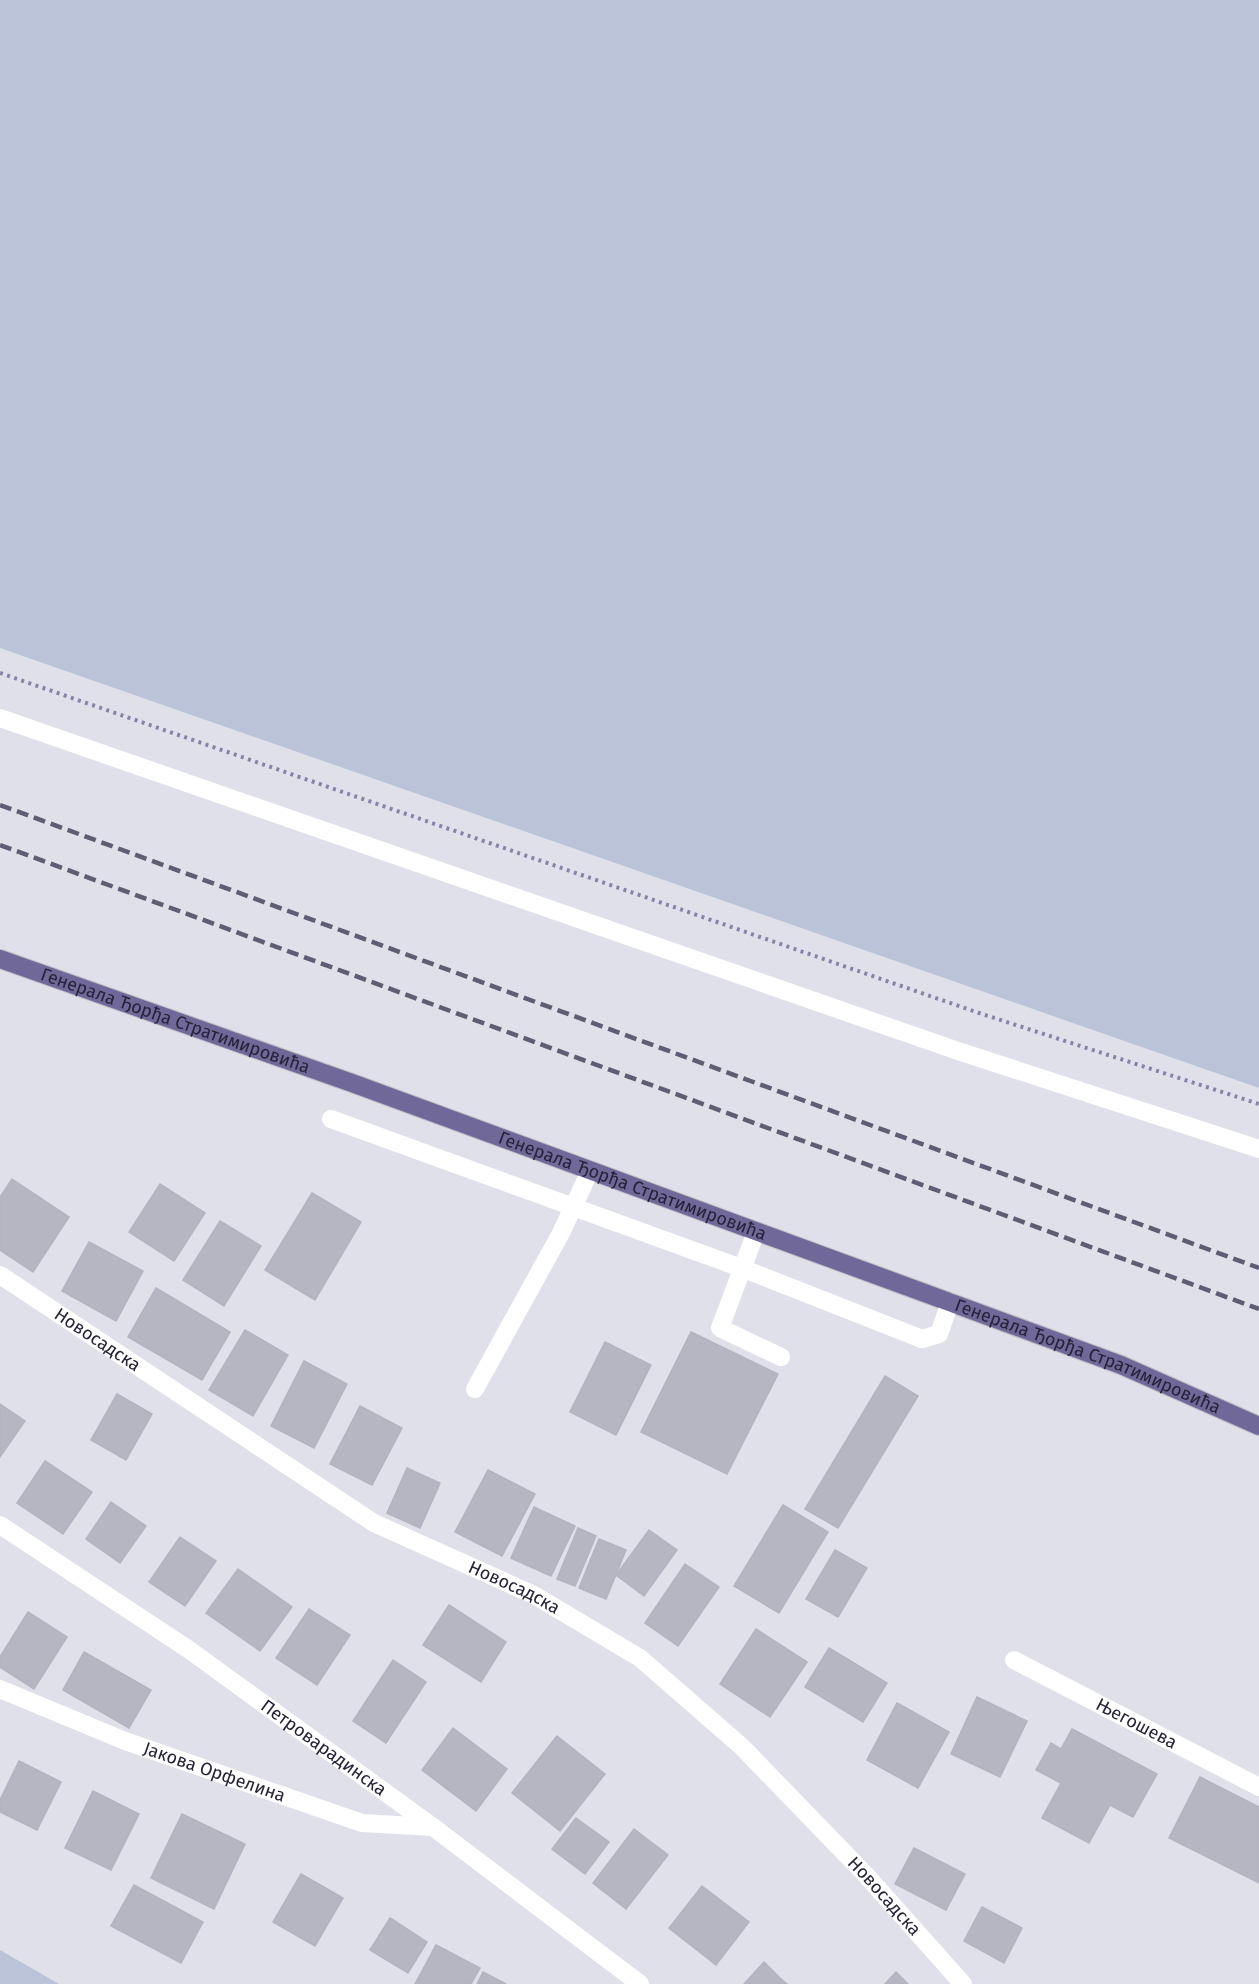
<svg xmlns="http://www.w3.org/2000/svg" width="1259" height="1984" font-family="'Fira Sans',sans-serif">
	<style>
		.green { fill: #bac3d8 }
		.building { fill: #b6b6c2; stroke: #b3b3c2; stroke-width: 1.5 }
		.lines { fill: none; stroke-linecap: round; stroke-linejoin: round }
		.major-casing { stroke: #bebdc3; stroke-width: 20 }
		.path { stroke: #8783aa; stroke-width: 4; stroke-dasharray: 3 4.5; stroke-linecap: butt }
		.minor { stroke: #fff; stroke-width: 18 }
		.major { stroke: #71689a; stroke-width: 18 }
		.rail { stroke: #605c73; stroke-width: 4.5; stroke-dasharray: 12 6; stroke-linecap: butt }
		.labels { text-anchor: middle; stroke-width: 5; stroke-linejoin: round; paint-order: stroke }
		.street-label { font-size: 18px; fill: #262237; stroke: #eff0f6 }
	</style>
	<rect width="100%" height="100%" fill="#dfe0e9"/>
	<g class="green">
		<path d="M0 0H1259V1088L0 648Z"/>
		<path d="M0 1950 59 1984H0Z"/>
	</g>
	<g class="building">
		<path d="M12 1179 69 1217 33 1272 0 1250V1197Z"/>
		<path d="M160 1184 205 1213 174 1261 129 1232Z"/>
		<path d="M312 1193 361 1222 315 1300 265 1270Z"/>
		<path d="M220 1221 261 1246 224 1306 183 1280Z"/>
		<path d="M89 1242 143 1271 116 1321 62 1291Z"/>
		<path d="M156 1288 230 1332 202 1380 128 1337Z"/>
		<path d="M245 1330 288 1355 253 1416 209 1390Z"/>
		<path d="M691 1332 778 1374 727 1474 641 1432Z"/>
		<path d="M605 1342 651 1365 616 1435 570 1412Z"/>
		<path d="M304 1361 347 1384 314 1448 271 1426Z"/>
		<path d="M885 1376 918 1396 838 1528 805 1509Z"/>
		<path d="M117 1394 152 1414 126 1460 91 1440Z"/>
		<path d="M0 1404 25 1421 0 1457Z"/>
		<path d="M360 1406 402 1428 372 1485 330 1464Z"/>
		<path d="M45 1461 92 1492 63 1534 17 1503Z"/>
		<path d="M407 1468 440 1483 420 1528 387 1513Z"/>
		<path d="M488 1470 535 1494 502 1556 455 1532Z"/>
		<path d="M111 1502 146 1526 120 1563 86 1539Z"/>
		<path d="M783 1505 828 1532 779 1613 734 1586Z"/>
		<path d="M534 1507 575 1526 551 1576 511 1558Z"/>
		<path d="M578 1528 596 1536 575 1586 557 1579Z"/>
		<path d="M649 1530 677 1550 644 1596 616 1575Z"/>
		<path d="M180 1537 216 1561 185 1606 149 1582Z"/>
		<path d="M599 1539 626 1550 606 1599 579 1588Z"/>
		<path d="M835 1550 867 1568 838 1617 806 1599Z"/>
		<path d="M685 1564 719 1587 678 1646 645 1623Z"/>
		<path d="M238 1569 292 1607 260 1651 206 1613Z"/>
		<path d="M449 1605 506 1642 481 1682 423 1645Z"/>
		<path d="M309 1609 350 1635 317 1685 276 1658Z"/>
		<path d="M28 1612 67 1637 34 1689 0 1667V1657Z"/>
		<path d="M756 1629 807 1662 770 1717 720 1684Z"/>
		<path d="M829 1648 887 1683 863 1722 805 1687Z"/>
		<path d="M84 1652 151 1690 129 1728 63 1690Z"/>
		<path d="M393 1660 426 1682 386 1743 353 1721Z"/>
		<path d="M977 1697 1027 1721 1000 1777 951 1754Z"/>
		<path d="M897 1703 949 1732 918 1788 867 1760Z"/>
		<path d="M453 1728 507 1769 476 1811 422 1770Z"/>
		<path d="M1072 1729 1157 1774 1133 1817 1110 1805 1089 1843 1042 1818 1061 1783 1036 1770 1051 1743 1061 1749Z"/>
		<path d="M557 1736 605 1774 560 1831 512 1793Z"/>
		<path d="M19 1761 61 1782 37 1830 0 1812V1800Z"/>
		<path d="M1200 1777 1259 1807V1883L1169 1838Z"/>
		<path d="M93 1791 139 1814 111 1870 65 1848Z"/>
		<path d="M182 1814 245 1844 214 1909 151 1878Z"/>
		<path d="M576 1818 609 1842 585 1874 552 1849Z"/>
		<path d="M634 1829 668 1855 626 1909 593 1883Z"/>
		<path d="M914 1848 965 1874 946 1910 895 1884Z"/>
		<path d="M301 1874 343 1898 315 1946 273 1922Z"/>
		<path d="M134 1885 203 1922 181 1963 111 1926Z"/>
		<path d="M702 1886 749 1922 716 1965 669 1928Z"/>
		<path d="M982 1907 1022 1928 1004 1963 964 1941Z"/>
		<path d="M390 1918 427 1942 408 1973 370 1950Z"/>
		<path d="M436 1945 480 1968 471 1984H415Z"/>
		<path d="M764 1962 780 1978 787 1984H744Z"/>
		<path d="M483 1972 506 1984H477Z"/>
		<path d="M896 1972 908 1984H885Z"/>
	</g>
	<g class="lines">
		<g class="major-casing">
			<g id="major">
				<path id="s5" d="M0 959 352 1083 1121 1365 1259 1426"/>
			</g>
		</g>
		<path class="path" d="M0 673 979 1013 1259 1104"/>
		<g class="minor">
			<path d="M0 718 958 1051 1259 1149"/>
			<path d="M331 1119 744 1269 922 1339 939 1334 950 1302"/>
			<path d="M756 1232 720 1328 781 1357"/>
			<path id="s1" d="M0 1275 374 1523 534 1595 640 1658 741 1746 865 1874 963 1984"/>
			<path d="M475 1389 561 1233 590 1171"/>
			<path id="s2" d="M0 1525 188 1649 433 1827 640 1984"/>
			<path id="s3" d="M1014 1660 1259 1787"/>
			<path id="s4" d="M0 1689 125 1741 362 1823 433 1827"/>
		</g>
		<use href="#major" class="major"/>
		<g class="rail">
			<path d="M0 805 1259 1268"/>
			<path d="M0 845 1259 1309"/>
		</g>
	</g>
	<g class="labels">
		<g class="street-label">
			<text dy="6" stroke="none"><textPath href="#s5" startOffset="186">Генерала Ђорђа Стратимировића</textPath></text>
			<text dy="6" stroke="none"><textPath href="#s5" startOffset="672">Генерала Ђорђа Стратимировића</textPath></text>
			<text dy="6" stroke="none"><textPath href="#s1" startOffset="117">Новосадска</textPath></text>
			<text dy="6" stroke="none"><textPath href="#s5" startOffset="1158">Генерала Ђорђа Стратимировића</textPath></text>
			<text dy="6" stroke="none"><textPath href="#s1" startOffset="603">Новосадска</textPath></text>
			<text dy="6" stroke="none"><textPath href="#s3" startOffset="138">Његошева</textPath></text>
			<text dy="6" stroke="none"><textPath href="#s2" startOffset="393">Петроварадинска</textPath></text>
			<text dy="6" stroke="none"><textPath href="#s4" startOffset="230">Јакова Орфелина</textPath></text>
			<text dy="6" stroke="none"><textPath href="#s1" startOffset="1089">Новосадска</textPath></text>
		</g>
	</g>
</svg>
